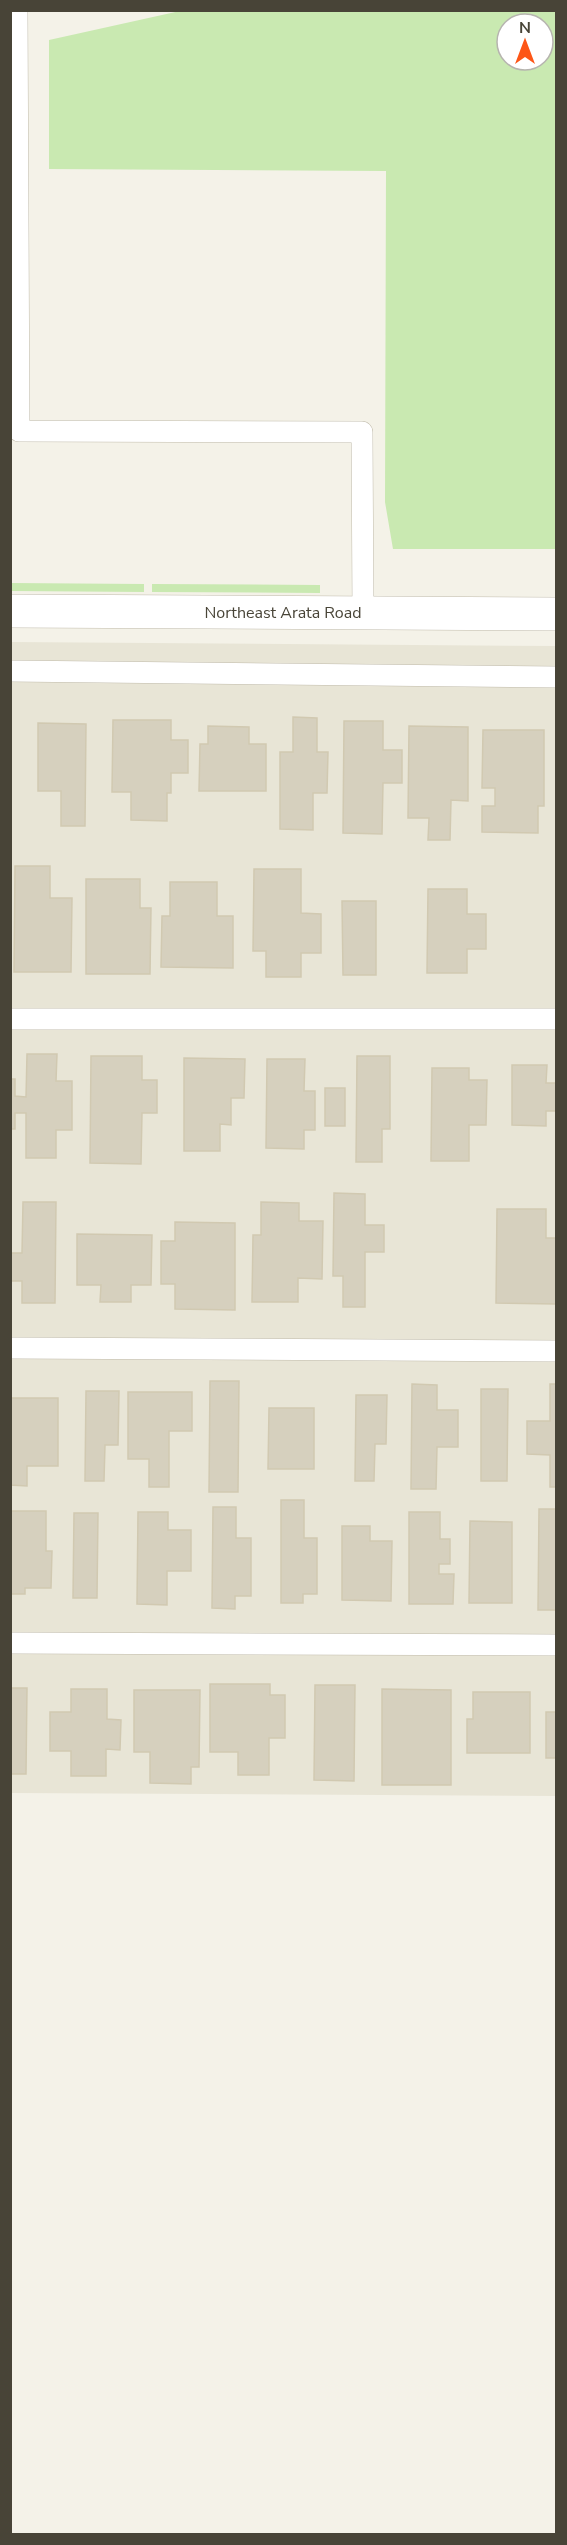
<svg xmlns="http://www.w3.org/2000/svg" width="567" height="2545" font-family="'Nunito Sans',sans-serif">
	<style>
		.residential { fill: #e8e5d6 }
		.green { fill: #c9e9b1; fill-rule: evenodd }
		.building { fill: #d6d0be; stroke: #d1c9b1; stroke-width: 1.5 }
		.lines { fill: none; stroke-linecap: round; stroke-linejoin: round }
		.service-casing { stroke: #c0bbab; stroke-width: 22 }
		.minor-casing { stroke: #c0bbab; stroke-width: 34 }
		.service { stroke: #fff; stroke-width: 21 }
		.minor { stroke: #fff; stroke-width: 33 }
		.labels { text-anchor: middle; stroke-width: 4.5; stroke-linejoin: round; paint-order: stroke }
		.street-label { font-size: 16px; fill: #484437; stroke: #fff }
	</style>
	<rect width="100%" height="100%" fill="#f4f2e8"/>
	<path class="residential" d="M11 642 556 646V1796L11 1793Z"/>
	<g class="green">
		<path d="M180 11H556V549H393L385 502 386 171 49 169V40ZM507 24H543V60H507Z"/>
		<path d="M11 583 144 584V592L11 591Z"/>
		<path d="M152 584 320 585V593L152 592Z"/>
	</g>
	<g class="building">
		<path d="M293 717 317 718V752H328L327 793H313V830L280 829V752H293Z"/>
		<path d="M113 720H171V740H188V773H171V793H167V821L131 820V792H112Z"/>
		<path d="M344 721H383V750H402V783H383L382 834 343 833Z"/>
		<path d="M38 723 86 724 85 826H61V791H38Z"/>
		<path d="M208 726 249 727V744H266V791H199L200 744H208Z"/>
		<path d="M409 726 468 727V801L451 800 450 840H428L429 818H408Z"/>
		<path d="M483 730H544V806H538V833L482 832V806H495V788H482Z"/>
		<path d="M15 866H50V898H72L71 972H14Z"/>
		<path d="M254 869H301V913L321 914V953H301V977H266V951H253Z"/>
		<path d="M86 879H140V908H151L150 974H86Z"/>
		<path d="M170 882H217V916H233V968L161 967 162 916H170Z"/>
		<path d="M428 889H467V914H486V949H467V973H427Z"/>
		<path d="M342 901H376V975H343Z"/>
		<path d="M27 1054H57L56 1081H72V1130H56V1158H26V1113H15V1129H10V1079H15V1096L26 1097Z"/>
		<path d="M91 1056H142V1080H157V1113H142L141 1164 90 1163Z"/>
		<path d="M357 1056H390V1129H382V1162H356Z"/>
		<path d="M184 1058 245 1059 244 1098H231V1125L220 1124V1151H184Z"/>
		<path d="M267 1059H305L304 1091H315V1130H304V1149L266 1148Z"/>
		<path d="M512 1065H547L546 1083H556V1111H546V1126L512 1125Z"/>
		<path d="M432 1068H469V1080H487L486 1125H469V1161H431Z"/>
		<rect x="325" y="1088" width="20" height="38"/>
		<path d="M334 1193 365 1194V1225H384V1252H365V1307H343V1276H333Z"/>
		<path d="M23 1202H56L55 1303H22V1281H10V1253H22Z"/>
		<path d="M261 1202 299 1203V1221H323L322 1279 298 1278V1302H252L253 1235H261Z"/>
		<path d="M497 1209H546V1238H556V1304L496 1303Z"/>
		<path d="M175 1222 235 1223V1310L175 1309V1284H161V1241H175Z"/>
		<path d="M77 1234 152 1235 151 1285H131V1302H100L101 1285H77Z"/>
		<path d="M210 1381H239L238 1492H209Z"/>
		<path d="M412 1384 437 1385V1410H458V1447H437L436 1489H411Z"/>
		<path d="M550 1384H556V1487H550V1455L527 1454V1421H550Z"/>
		<path d="M481 1389H508L507 1481H481Z"/>
		<path d="M86 1391H119L118 1445H105L104 1481H85Z"/>
		<path d="M128 1392H192V1431H169V1487H149V1459H128Z"/>
		<path d="M356 1395H387L386 1444H375L374 1481H355Z"/>
		<path d="M10 1398H58V1466H27V1486L10 1485Z"/>
		<path d="M269 1408H314V1469H268Z"/>
		<path d="M281 1500H304V1538H317V1594H303V1603H281Z"/>
		<path d="M213 1507H236V1538H251V1596H235V1609L212 1608Z"/>
		<path d="M539 1509H556V1610H538Z"/>
		<path d="M10 1511H46V1551H52L51 1588H25V1594H10Z"/>
		<path d="M138 1512H168V1530H191V1571H167V1605L137 1604Z"/>
		<path d="M409 1512H440V1539H450V1564H439V1574H454L453 1604H409Z"/>
		<path d="M74 1513H98L97 1598H73Z"/>
		<path d="M470 1521 512 1522V1603H469Z"/>
		<path d="M342 1526H370V1541H392L391 1601 342 1600Z"/>
		<path d="M210 1684H270V1695H285V1738H269V1775H238V1752H210Z"/>
		<path d="M315 1685H355L354 1781 314 1780Z"/>
		<path d="M10 1688H27L26 1774H10Z"/>
		<path d="M71 1689H107V1719L121 1720 120 1750 106 1749V1776H71V1751H50V1712H71Z"/>
		<path d="M382 1689 451 1690V1785H382Z"/>
		<path d="M134 1690H200L199 1767H191V1784L150 1783V1752H134Z"/>
		<path d="M473 1692H530V1753H467V1719H473Z"/>
		<rect x="546" y="1712" width="10" height="46"/>
	</g>
	<g class="lines">
		<g class="service-casing">
			<g id="service">
				<path d="M17 10 19 431 362 432 363 613"/>
				<path d="M10 671 556 677"/>
				<path d="M10 1019H556"/>
				<path d="M10 1348 556 1351"/>
				<path d="M10 1643 556 1645"/>
			</g>
		</g>
		<g class="minor-casing">
			<path id="minor" d="M10 611 556 614"/>
		</g>
		<use href="#service" class="service"/>
		<use href="#minor" class="minor"/>
	</g>
	<g class="labels">
		<g class="street-label">
			<text x="283" y="618">Northeast Arata Road</text>
		</g>
	</g>
	<rect width="567" height="2545" fill="none" stroke="#484437" stroke-width="24"/>
	<g transform="translate(525 42)"><circle r="28" fill="#ffffff" stroke="#b6b4af" stroke-width="1.5"/>
	<path d="M0-4.5L10 22L0 15L-10 22Z" fill="#fd5617"/>
	<text y="-9" font-size="16" font-weight="bold" text-anchor="middle" fill="#484437">N</text>
	</g>
</svg>
